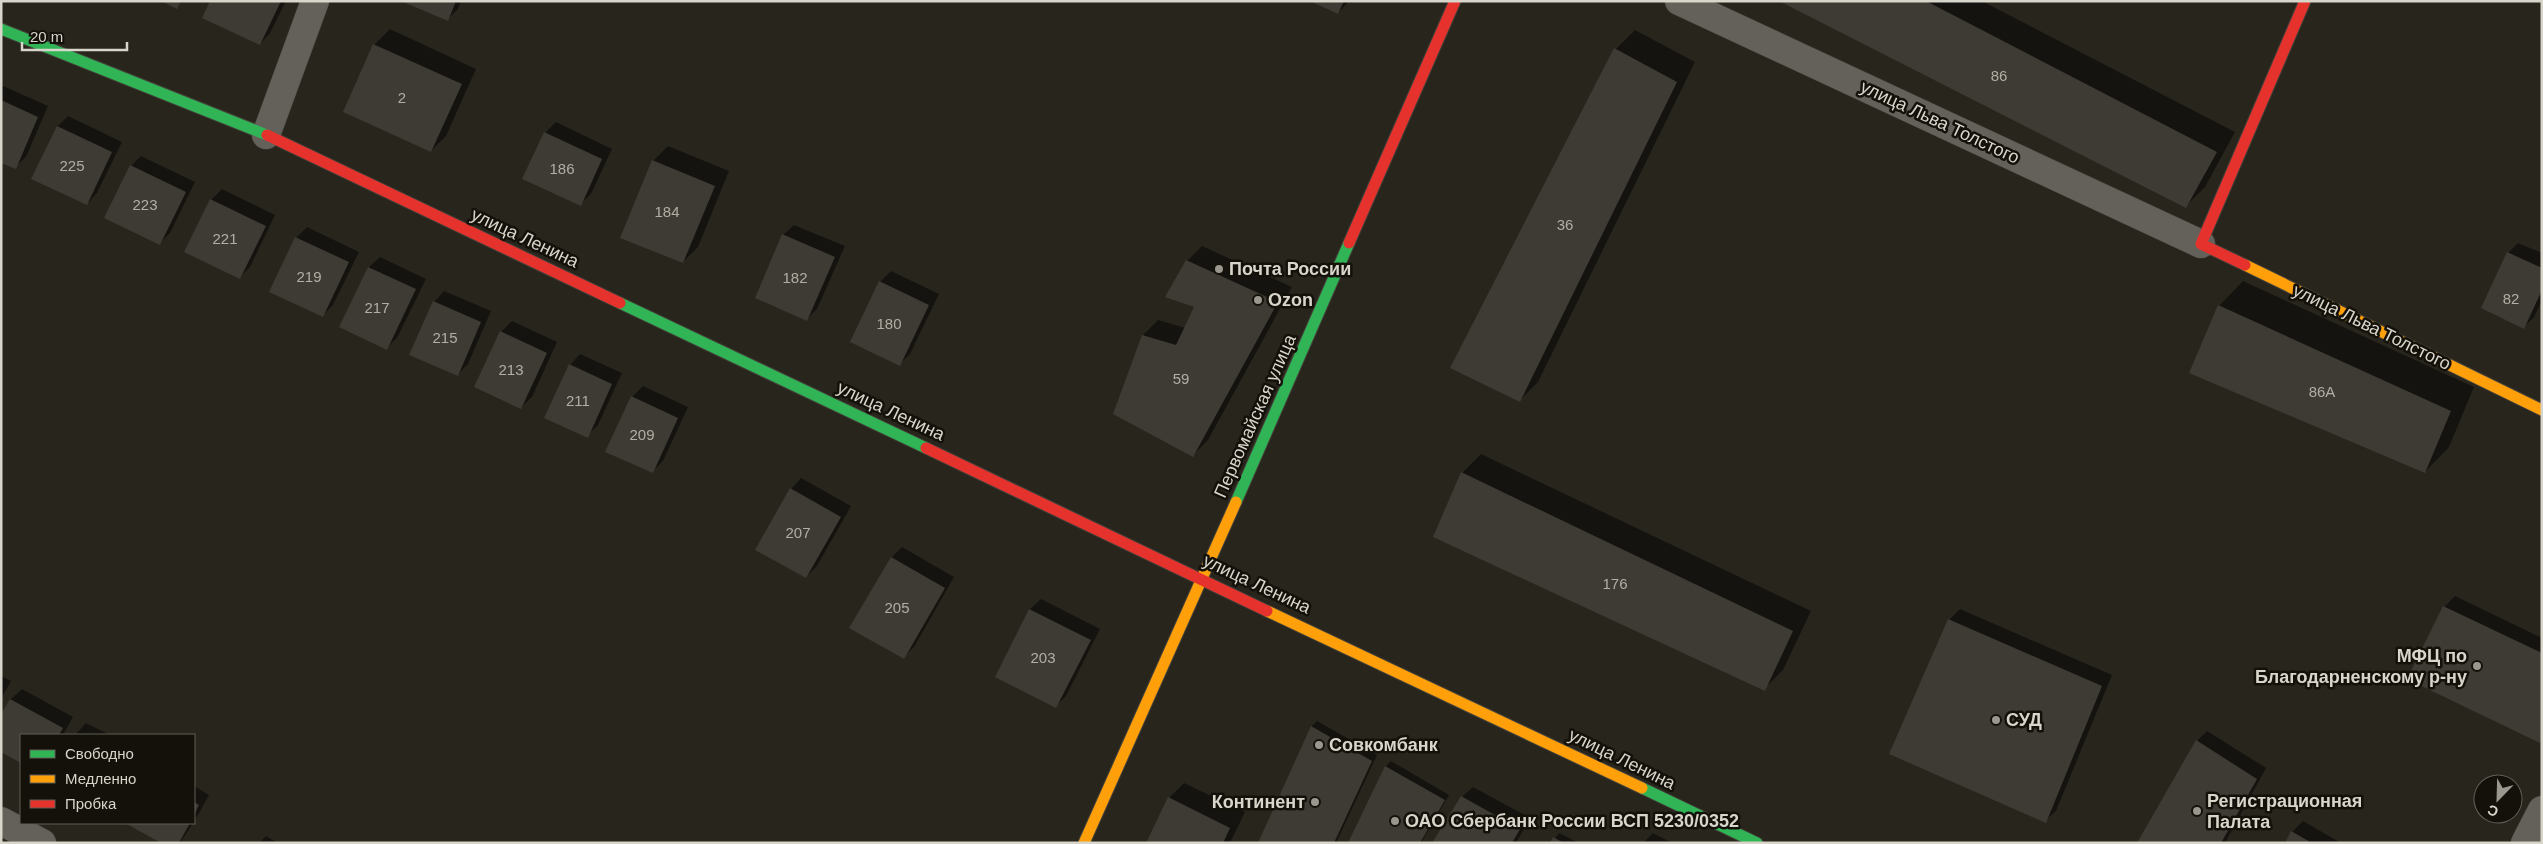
<svg xmlns="http://www.w3.org/2000/svg" width="2543" height="844" font-family="Arial,sans-serif">
	<style>
		.shadow { fill: #0007 }
		.building { fill: #3e3b34 }
		.lines { fill: none; stroke-linecap: round; stroke-linejoin: round }
		.street-casing { stroke: #44423b; stroke-width: 29 }
		.fast-casing { stroke: #44423b; stroke-width: 13 }
		.slow-casing { stroke: #44423b; stroke-width: 13 }
		.jam-casing { stroke: #44423b; stroke-width: 13 }
		.street { stroke: #64615b; stroke-width: 28 }
		.fast { stroke: #30b455; stroke-width: 11 }
		.slow { stroke: #ff9f0a; stroke-width: 11 }
		.jam { stroke: #e5322d; stroke-width: 11 }
		.poi-dot { fill: #9a978e; stroke: #13110a; stroke-width: 2 }
		.labels { text-anchor: middle; stroke-width: 5; stroke-linejoin: round; paint-order: stroke }
		.number-label { font-size: 15px; fill: #b2aea5 }
		.street-label { font-size: 18px; fill: #d8d5cb; stroke: #13110a }
		.poi-label { font-size: 18px; font-weight: bold; fill: #d8d5cb; stroke: #13110a; text-anchor: start }
	</style>
	<rect width="100%" height="100%" fill="#28251d"/>
	<g class="shadow">
		<path d="M211 1H286L270 33 260 44Z"/>
		<path d="M404 1H461L458 9 447 20Z"/>
		<path d="M1313 1H1349L1338 13Z"/>
		<path d="M1781 1H1982L2235 132 2205 187 2186 206Z"/>
		<path d="M390 29 476 69 446 136 431 151 344 112 374 45Z"/>
		<path d="M1635 30 1695 62 1538 382 1519 401 1616 49Z"/>
		<path d="M1 85 48 106 26 157 15 167 1 161Z"/>
		<path d="M68 116 122 142 97 193 87 204 33 178 58 126Z"/>
		<path d="M556 122 612 149 591 194 580 204 545 133Z"/>
		<path d="M668 146 729 171 698 247 683 262 653 161Z"/>
		<path d="M141 156 195 182 170 233 160 243 131 166Z"/>
		<path d="M222 189 275 215 250 267 239 278 211 200Z"/>
		<path d="M794 225 845 246 817 309 807 319 783 235Z"/>
		<path d="M307 227 359 252 333 305 322 316 296 238Z"/>
		<path d="M2518 243 2542 253V300L2534 317 2524 327 2508 253Z"/>
		<path d="M1202 246 1292 287 1208 440 1193 455 1143 335 1158 320 1186 328 1196 306 1187 261Z"/>
		<path d="M380 257 426 279 397 338 386 348 341 326 369 267Z"/>
		<path d="M891 271 939 294 910 354 900 364 880 282Z"/>
		<path d="M2243 281 2474 387 2449 447 2425 472 2219 306Z"/>
		<path d="M444 291 491 311 468 364 457 375 434 302Z"/>
		<path d="M512 321 557 342 532 397 521 407 501 332Z"/>
		<path d="M580 354 622 373 598 425 587 436 570 365Z"/>
		<path d="M643 386 688 407 663 461 652 472 632 397Z"/>
		<path d="M1481 454 1811 611 1783 670 1764 689 1462 473Z"/>
		<path d="M801 478 851 506 817 566 806 577 791 489Z"/>
		<path d="M902 547 954 577 914 647 903 657 892 557Z"/>
		<path d="M2455 596 2542 638V739L2539 741 2444 607Z"/>
		<path d="M1041 599 1100 629 1066 696 1056 706 996 676 1030 609Z"/>
		<path d="M1960 609 2112 675 2056 811 2045 821 1949 620Z"/>
		<path d="M1 676 11 681 1 699Z"/>
		<path d="M22 689 73 717 63 735H21V761L1 750V717L11 699Z"/>
		<path d="M1317 721 1377 755 1336 843H1260L1312 726Z"/>
		<path d="M86 723 110 735H75Z"/>
		<path d="M2207 731 2266 768 2225 843H2139L2197 741Z"/>
		<path d="M1391 761 1449 795 1421 843H1349L1386 766Z"/>
		<path d="M1184 783 1245 812 1230 843H1147L1169 798Z"/>
		<path d="M194 786 209 795 194 822Z"/>
		<path d="M1473 787 1530 818 1516 843H1434L1462 797Z"/>
		<path d="M2303 821 2341 843H2286L2292 832Z"/>
		<path d="M127 823H193L180 843H164Z"/>
		<path d="M1559 833 1579 843H1551Z"/>
		<path d="M1653 833 1672 843H1643Z"/>
		<path d="M266 836 278 843H259Z"/>
	</g>
	<g class="building">
		<path d="M161 1H181L177 9Z"/>
		<path d="M210 1H281L260 45 202 18Z"/>
		<path d="M401 1H456L448 21Z"/>
		<path d="M1310 1H1344L1338 14Z"/>
		<path d="M1779 1H1926L2217 152 2186 208Z"/>
		<path d="M373 44 462 84 431 152 343 112Z"/>
		<path d="M1614 48 1677 82 1520 402 1450 368Z"/>
		<path d="M1 100 38 117 16 169 1 163Z"/>
		<path d="M57 126 112 152 87 205 31 179Z"/>
		<path d="M544 132 602 159 581 206 522 179Z"/>
		<path d="M652 160 715 186 683 263 620 238Z"/>
		<path d="M130 165 186 192 160 245 104 218Z"/>
		<path d="M210 199 266 226 240 279 184 252Z"/>
		<path d="M782 234 835 257 807 321 755 298Z"/>
		<path d="M295 237 349 262 323 317 269 292Z"/>
		<path d="M2507 252 2542 268V290L2524 329 2481 308Z"/>
		<path d="M1186 260 1278 302 1193 457 1113 414 1142 335 1176 345 1194 307 1165 297Z"/>
		<path d="M368 267 416 289 387 350 339 327Z"/>
		<path d="M879 281 929 305 900 366 850 342Z"/>
		<path d="M433 301 481 322 458 376 409 355Z"/>
		<path d="M2218 305 2451 411 2425 473 2189 373Z"/>
		<path d="M500 331 547 353 521 409 474 387Z"/>
		<path d="M569 364 612 384 588 438 544 418Z"/>
		<path d="M631 396 678 418 653 473 605 452Z"/>
		<path d="M1461 472 1793 631 1765 691 1433 537Z"/>
		<path d="M790 488 841 517 806 578 755 550Z"/>
		<path d="M891 557 945 588 904 659 849 628Z"/>
		<path d="M2443 606 2542 653V738L2540 743 2407 679Z"/>
		<path d="M1029 609 1091 640 1056 708 995 677Z"/>
		<path d="M1948 619 2102 686 2046 823 1889 754Z"/>
		<path d="M10 699 63 728 59 735H21V763L1 752V714Z"/>
		<path d="M1311 726 1372 761 1334 843H1258Z"/>
		<path d="M2196 740 2257 779 2221 843H2137Z"/>
		<path d="M1385 766 1445 800 1420 843H1348Z"/>
		<path d="M1461 796 1520 829 1512 843H1432Z"/>
		<path d="M1168 797 1230 828 1223 843H1146Z"/>
		<path d="M194 802 199 805 194 815Z"/>
		<path d="M125 823H190L179 843H161Z"/>
		<path d="M2291 831 2312 843H2285Z"/>
		<path d="M1553 837 1564 843H1550Z"/>
	</g>
	<g class="lines">
		<g class="street-casing">
			<g id="street">
				<path d="M1679 1 2201 244"/>
				<path d="M266 135 315 1"/>
				<path d="M1 821 42 843"/>
				<path d="M2525 843 2542 810"/>
			</g>
		</g>
		<g class="fast-casing">
			<g id="fast">
				<path d="M1 29 267 135"/>
				<path d="M620 303 926 448"/>
				<path d="M1236 502 1349 243"/>
				<path d="M1642 788 1757 843"/>
			</g>
		</g>
		<g class="slow-casing">
			<g id="slow">
				<path d="M2245 265 2542 410"/>
				<path d="M1267 611 1642 788"/>
				<path d="M1084 843 1236 502"/>
			</g>
		</g>
		<g class="jam-casing">
			<g id="jam">
				<path d="M267 135 620 303"/>
				<path d="M1349 243 1455 1"/>
				<path d="M2245 265 2201 244 2305 1"/>
				<path d="M926 448 1267 611"/>
			</g>
		</g>
		<use href="#street" class="street"/>
		<use href="#fast" class="fast"/>
		<use href="#slow" class="slow"/>
		<use href="#jam" class="jam"/>
	</g>
	<g class="poi-dot">
		<circle cx="1219" cy="269" r="5"/>
		<circle cx="1258" cy="300" r="5"/>
		<circle cx="2477" cy="666" r="5"/>
		<circle cx="1996" cy="720" r="5"/>
		<circle cx="1319" cy="745" r="5"/>
		<circle cx="1315" cy="802" r="5"/>
		<circle cx="2197" cy="811" r="5"/>
		<circle cx="1395" cy="821" r="5"/>
	</g>
	<g class="labels">
		<g class="number-label">
			<text x="1999" y="81">86</text>
			<text x="402" y="103">2</text>
			<text x="72" y="171">225</text>
			<text x="562" y="174">186</text>
			<text x="145" y="210">223</text>
			<text x="667" y="217">184</text>
			<text x="1565" y="230">36</text>
			<text x="225" y="244">221</text>
			<text x="309" y="282">219</text>
			<text x="795" y="283">182</text>
			<text x="2511" y="304">82</text>
			<text x="377" y="313">217</text>
			<text x="889" y="329">180</text>
			<text x="445" y="343">215</text>
			<text x="511" y="375">213</text>
			<text x="1181" y="384">59</text>
			<text x="2322" y="397">86А</text>
			<text x="578" y="406">211</text>
			<text x="642" y="440">209</text>
			<text x="798" y="538">207</text>
			<text x="1615" y="589">176</text>
			<text x="897" y="613">205</text>
			<text x="1043" y="663">203</text>
		</g>
		<g class="street-label">
			<text transform="translate(1940 122) rotate(25)" y="6">улица Льва Толстого</text>
			<text transform="translate(525 238) rotate(25)" y="6">улица Ленина</text>
			<text transform="translate(2372 327) rotate(26)" y="6">улица Льва Толстого</text>
			<text transform="translate(891 411) rotate(25)" y="6">улица Ленина</text>
			<text transform="translate(1255 416) rotate(-66)" y="6">Первомайская улица</text>
			<text transform="translate(1257 584) rotate(25)" y="6">улица Ленина</text>
			<text transform="translate(1622 759) rotate(26)" y="6">улица Ленина</text>
		</g>
		<g class="poi-label">
			<text x="1229" y="275">Почта России</text>
			<text x="1268" y="306">Ozon</text>
			<text x="2467" y="662" text-anchor="end">МФЦ по<tspan x="2467" dy="21">Благодарненскому р-ну</tspan></text>
			<text x="2006" y="726">СУД</text>
			<text x="1329" y="751">Совкомбанк</text>
			<text x="2207" y="807">Регистрационная<tspan x="2207" dy="21">Палата</tspan></text>
			<text x="1305" y="808" text-anchor="end">Континент</text>
			<text x="1405" y="827">ОАО Сбербанк России ВСП 5230/0352</text>
		</g>
	</g>
	<rect width="2543" height="844" fill="none" stroke="#d8d5cb" stroke-width="5"/>
	<rect x="20" y="734" width="175" height="90" fill="#13110a" stroke="#625f57"/>
	<rect x="30" y="750" width="25" height="8" fill="#30b455" stroke="#625f57"/>
	<text x="65" y="759" font-size="15" fill="#d8d5cb">Свободно</text>
	<rect x="30" y="775" width="25" height="8" fill="#ff9f0a" stroke="#625f57"/>
	<text x="65" y="784" font-size="15" fill="#d8d5cb">Медленно</text>
	<rect x="30" y="800" width="25" height="8" fill="#e5322d" stroke="#625f57"/>
	<text x="65" y="809" font-size="15" fill="#d8d5cb">Пробка</text>
	<g transform="translate(2498 799) rotate(203)"><circle r="24" fill="#13110a" stroke="#625f57"/>
	<path d="M0-4L9 19L0 12L-9 19Z" fill="#9a978e"/>
	<text y="-8" font-size="14" font-weight="bold" text-anchor="middle" fill="#d8d5cb">С</text>
	</g>
	<path d="M22 42v8h105v-8" fill="none" stroke="#d8d5cb" stroke-width="2.5"/>
	<text x="30" y="42" font-size="15" fill="#d8d5cb" stroke="#13110a" stroke-width="4" paint-order="stroke">20 m</text>
</svg>
